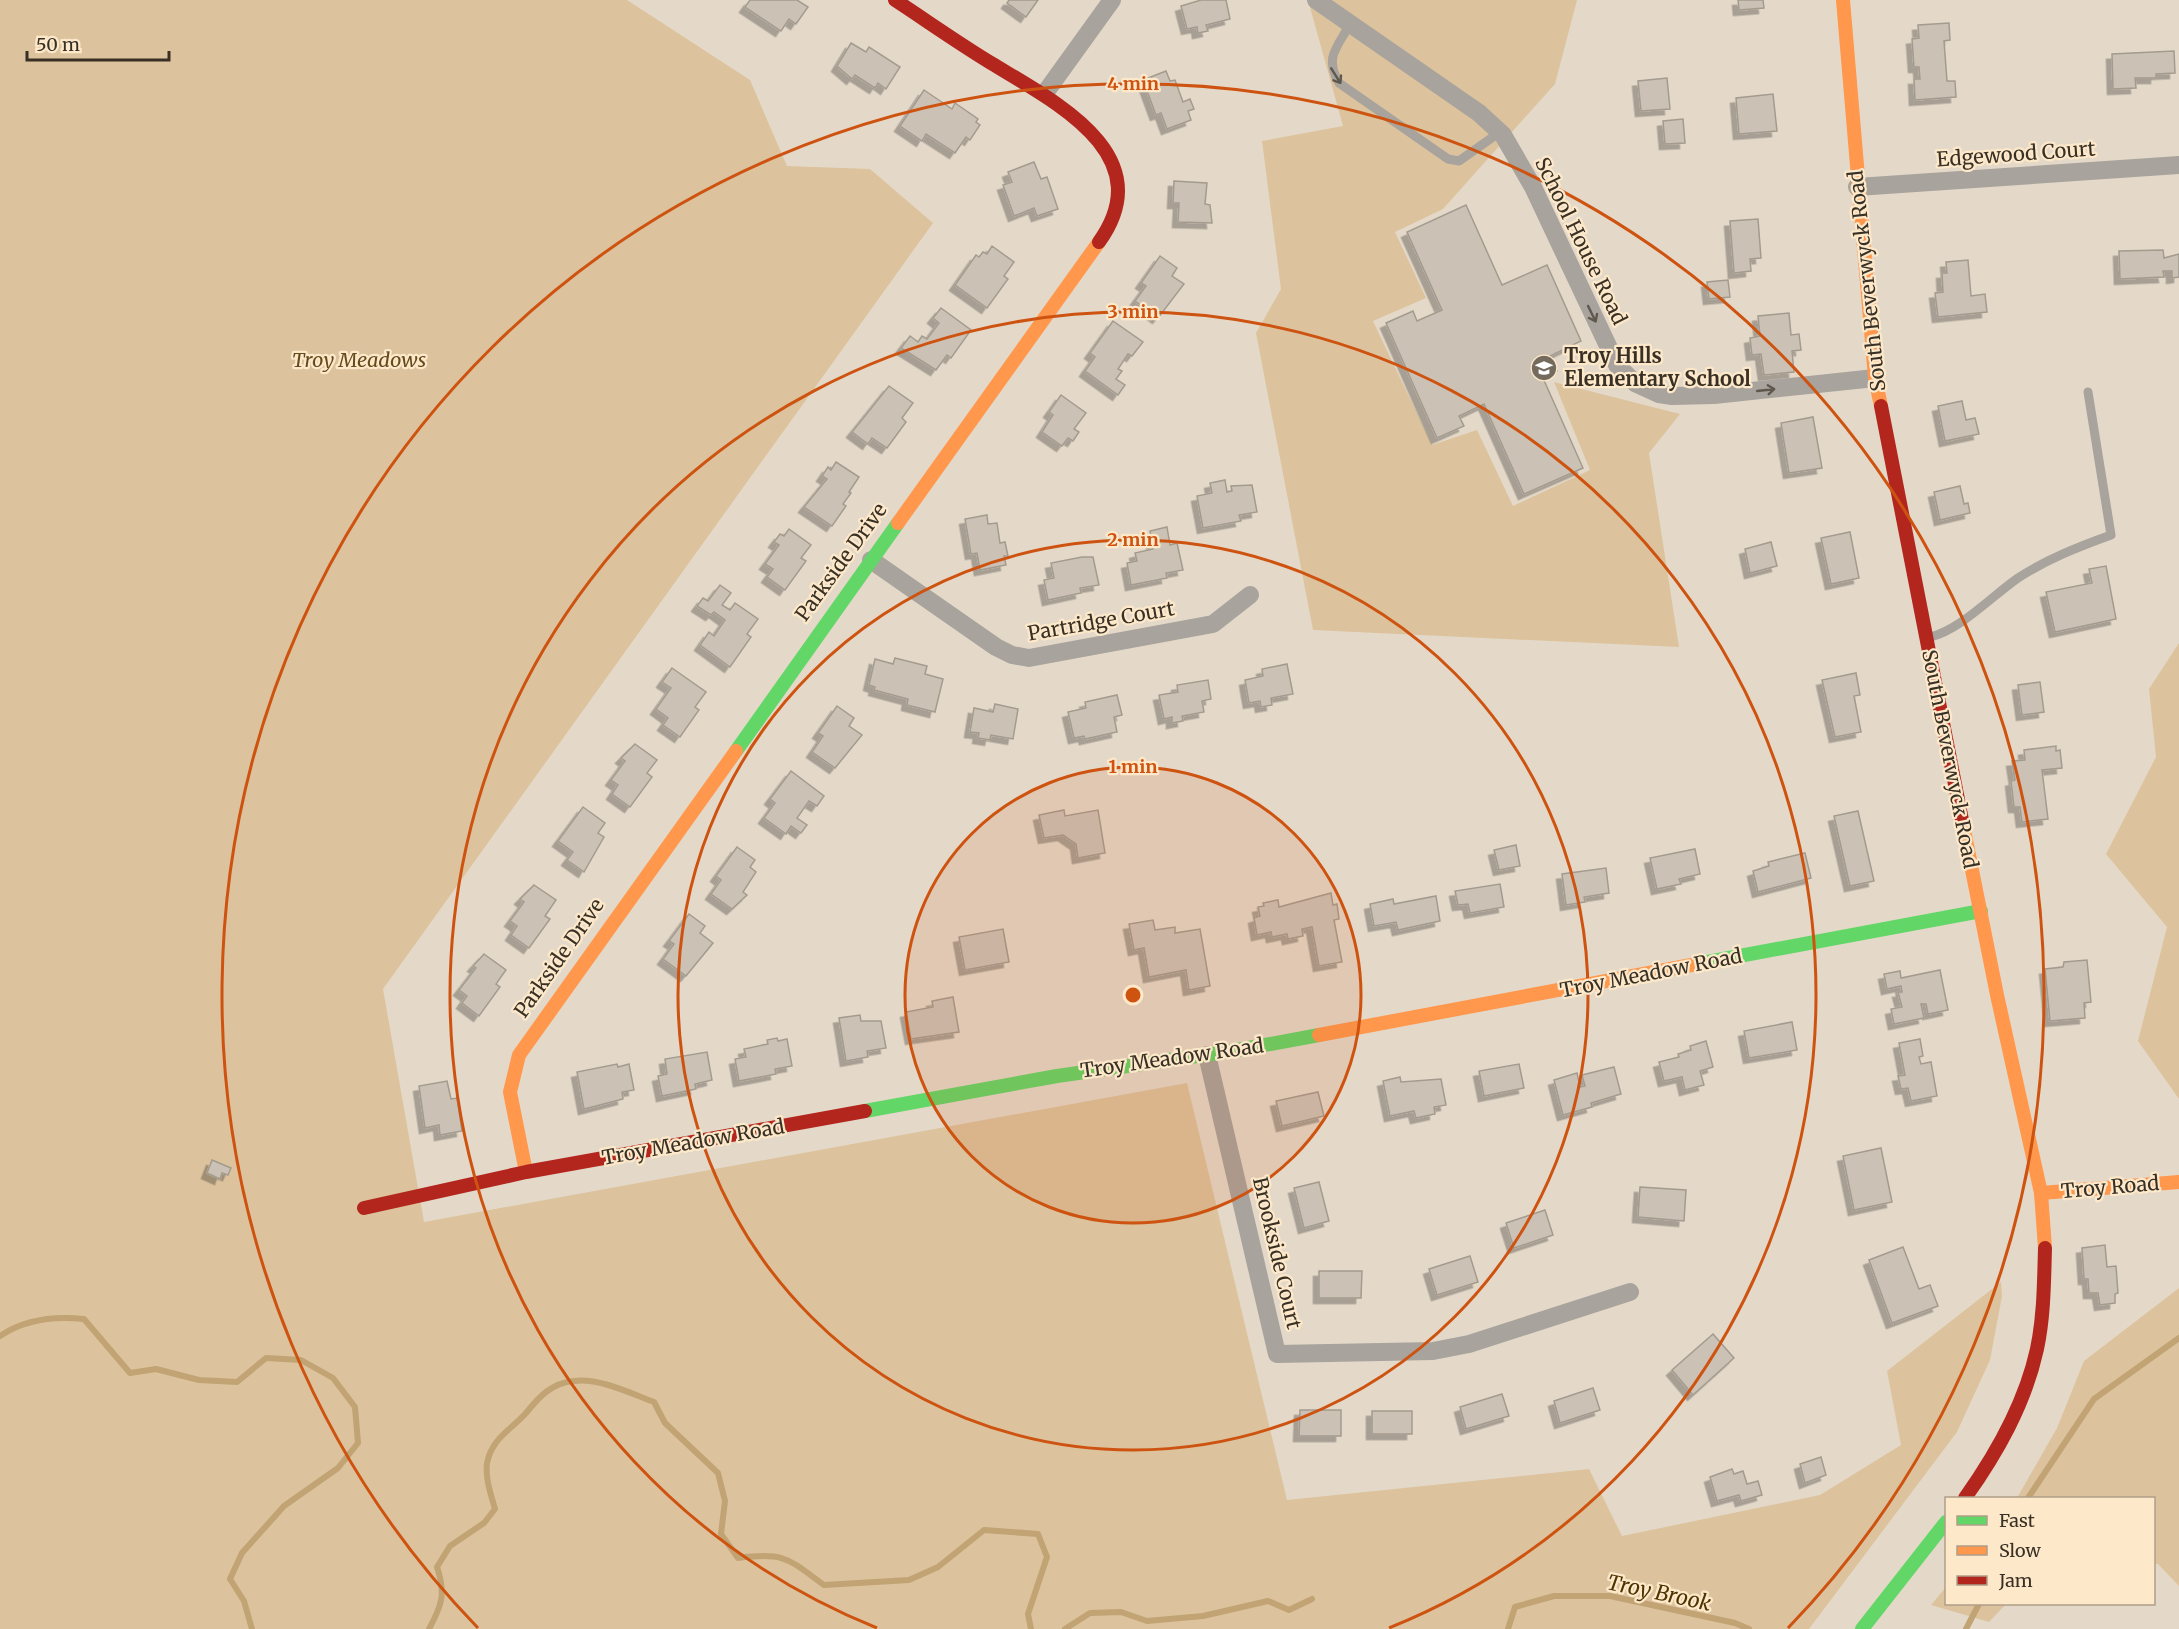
<svg xmlns="http://www.w3.org/2000/svg" width="2179" height="1629" font-family="Merriweather,serif">
	<style>
		.green { fill: #dcc39d }
		.lines { fill: none; stroke-linecap: round; stroke-linejoin: round }
		.stream { stroke: #c1a374; stroke-width: 6 }
		.building { fill: #cbc2b5; stroke: #a49b8f; stroke-width: 1.5; filter: url(#shadow) }
		.lane { stroke: #a8a39c; stroke-width: 9 }
		.street { stroke: #a8a39c; stroke-width: 18 }
		.fast { stroke: #63d668; stroke-width: 14 }
		.slow { stroke: #ff974d; stroke-width: 14 }
		.jam { stroke: #b3261e; stroke-width: 14 }
		.oneway { stroke: #5f584f }
		.ring { fill: none; stroke: #ce5310; stroke-width: 3 }
		.labels { text-anchor: middle; stroke-width: 4.5; stroke-linejoin: round; paint-order: stroke }
		.street-label { font-size: 20px; fill: #383025; stroke: #fde8ca }
		.poi-label { font-size: 20px; font-weight: bold; fill: #383025; stroke: #fde8ca; text-anchor: start }
		.park-label { font-size: 20px; font-style: italic; fill: #654a1b; stroke: #fde8ca }
		.water-label { font-size: 21px; font-style: italic; fill: #4d3300; stroke: #fde8ca }
		.centre { fill: #ce5310; stroke: #fde8ca; stroke-width: 3 }
		.ring-label { font-size: 18px; text-anchor: middle; font-weight: bold; fill: #ce5310; stroke: #fde8ca; stroke-width: 4.5; stroke-linejoin: round; paint-order: stroke }
	</style>
	<defs>
		<filter id="shadow"><feDropShadow dx="-5.5" dy="5.5" stdDeviation="0" flood-color="#0004"/></filter>
	</defs>
	<rect width="100%" height="100%" fill="#e4d9c9"/>
	<g class="green">
		<path d="M0 0H627L750 80 787 166 870 169 933 223 383 989 424 1222 1187 1083 1287 1500 1589 1469 1622 1536 1820 1495 1901 1445 1887 1371 2001 1282 2002 1296 1990 1360 1957 1432 1809 1629H0Z"/>
		<path d="M1308 0H1577L1555 84 1443 209 1395 232 1426 298 1373 321 1432 445 1477 430 1513 506 1590 470 1554 382 1680 414 1649 453 1679 647 1313 630 1256 333 1281 289 1262 141 1343 126Z"/>
		<path d="M2179 643V1099L2138 1041 2167 927 2106 854 2156 757 2149 689Z"/>
		<path d="M2179 1288V1586L2158 1564H2154V1498H2017L2057 1428 2084 1361Z"/>
		<path d="M1946 1587V1604H2006L1989 1622 1931 1605Z"/>
	</g>
	<g class="lines">
		<g class="stream">
			<path d="M0 1336C25 1319 55 1316 84 1319L130 1373 156 1369 199 1380 237 1382 266 1358 301 1360 333 1378 355 1407 358 1443 338 1468 284 1506 242 1553 230 1579 244 1601 252 1629"/>
			<path d="M2028 1498 2094 1399 2179 1338"/>
			<path d="M429 1629C442 1605 446 1594 437 1567L450 1546 484 1523 495 1509C491 1495 485 1478 487 1463 492 1438 511 1430 526 1413 539 1397 551 1383 574 1381 600 1378 630 1393 654 1402L665 1423 718 1473 725 1501 721 1534 738 1558C785 1552 787 1558 824 1585L909 1580 938 1567 984 1530 1038 1534 1047 1557 1028 1614 1031 1629"/>
			<path d="M1065 1629 1090 1613 1121 1612 1147 1621 1203 1616 1268 1601 1289 1610 1312 1599"/>
			<path d="M1508 1629 1515 1607 1554 1596H1610L1735 1623 1749 1629"/>
			<path d="M1966 1629 1979 1604"/>
		</g>
	</g>
	<g class="building">
		<path d="M750 0H797L808 7 796 24 789 19 781 31 745 7Z"/>
		<path d="M1009 0H1038L1026 17 1007 3Z"/>
		<path d="M1226 0 1230 19 1206 25 1208 31 1198 33 1197 27 1187 29 1181 6 1201 0Z"/>
		<path d="M1738 0H1763L1764 8 1739 10Z"/>
		<path d="M1949 23 1950 40 1944 41 1947 81H1955L1956 97 1915 100 1914 79H1920L1919 67H1914L1912 39 1919 38 1918 25Z"/>
		<path d="M851 43 866 52 869 47 900 67 886 89 878 83 875 88 855 75 852 79 837 66Z"/>
		<path d="M2174 51 2175 73 2156 74V78H2135L2136 88 2113 89 2112 54Z"/>
		<path d="M1166 71 1170 81 1175 80 1183 102 1190 99 1194 109 1188 111 1191 120 1167 129 1161 113 1156 115 1143 80Z"/>
		<path d="M1667 78 1670 109 1641 111 1638 81Z"/>
		<path d="M924 90 952 109 955 103 978 119 976 122 980 125 970 140 966 137 955 153 926 134 922 141 900 126Z"/>
		<path d="M1773 94 1777 131 1739 134 1736 98Z"/>
		<path d="M1683 119 1685 143 1665 144 1663 121Z"/>
		<path d="M1034 162 1041 179 1047 177 1058 209 1037 216 1034 208 1014 216 1003 185 1012 182 1008 172Z"/>
		<path d="M1174 181 1207 183 1205 204 1210 205 1212 223 1178 222 1179 203H1173Z"/>
		<path d="M1466 205 1502 285 1547 265 1581 341 1550 356 1557 371 1543 378 1583 468 1524 494 1484 404 1459 416 1464 426 1437 438 1386 323 1413 311 1417 321 1442 310 1407 232Z"/>
		<path d="M1758 219 1761 258 1750 259 1751 271 1734 273 1730 221Z"/>
		<path d="M992 246 1014 262 1004 276 1008 279 987 308 955 285 976 255 979 257 983 252 987 254Z"/>
		<path d="M2163 250 2164 258 2179 254V277L2172 278V271H2163L2164 277 2120 279 2119 251Z"/>
		<path d="M1160 256 1177 268 1172 276 1184 284 1158 318 1135 301 1146 286 1141 283Z"/>
		<path d="M1968 260 1971 296 1985 294 1987 312 1938 317 1935 293 1943 292 1942 273H1947L1946 262Z"/>
		<path d="M1728 280 1730 297 1709 299 1707 282Z"/>
		<path d="M941 308 971 330 951 358 947 355 936 370 901 348 910 336 918 342 922 336 927 339 939 323 933 318Z"/>
		<path d="M1789 313 1791 335 1799 334 1801 350 1792 351 1794 372 1764 375 1761 354 1752 355 1750 338 1760 336 1758 316Z"/>
		<path d="M1113 321 1143 342 1132 356 1128 354 1118 369 1122 371 1116 379 1125 385 1118 395 1085 371 1095 357 1090 353Z"/>
		<path d="M889 386 913 403 902 418 906 422 887 448 872 438 868 444 852 432Z"/>
		<path d="M1061 395 1086 413 1074 429 1079 432 1073 441 1068 438 1062 446 1042 432 1053 415 1049 412Z"/>
		<path d="M1962 401 1966 420 1975 418 1979 434 1945 441 1938 406Z"/>
		<path d="M1813 417 1822 468 1789 473 1781 423Z"/>
		<path d="M836 462 859 477 849 492 851 493 843 504 846 506 832 526 804 507 827 479 822 476 828 467 831 470Z"/>
		<path d="M1225 480 1227 492 1232 491 1231 486 1252 485 1257 512 1239 515 1241 521 1203 528 1197 496 1212 493 1210 483Z"/>
		<path d="M1960 486 1964 504 1968 503 1970 513 1940 520 1934 492Z"/>
		<path d="M987 515 988 524 997 523 1000 543 1005 542 1008 556H1004L1006 565 980 570 977 553 971 554 965 519Z"/>
		<path d="M1167 527 1170 545 1177 543 1183 570 1166 573 1167 578 1131 585 1127 563 1137 561 1135 553 1153 549 1150 531Z"/>
		<path d="M789 529 811 545 801 558 806 561 785 590 767 577 773 569 765 564 779 545 774 542 780 534 784 536Z"/>
		<path d="M1850 532 1859 578 1831 584 1821 538Z"/>
		<path d="M1771 542 1777 566 1750 573 1745 549Z"/>
		<path d="M1082 557H1093L1099 585 1080 588 1081 593 1048 600 1044 580 1054 578 1051 563Z"/>
		<path d="M2106 566 2116 619 2055 632 2046 592 2092 583 2089 569Z"/>
		<path d="M720 585 731 593 722 605 730 610 735 603 758 619 747 634 751 637 730 667 700 645 709 632 714 636 725 620 714 612 711 615 697 606 703 598 708 601Z"/>
		<path d="M895 658 927 666 925 674 943 679 935 712 907 705 908 699 874 690 875 687 869 685 875 659 893 664Z"/>
		<path d="M1287 664 1293 694 1271 698 1272 705 1261 707 1260 701 1249 703 1245 680 1263 676 1262 669Z"/>
		<path d="M672 668 706 692 695 707 699 710 680 737 663 725 668 718 656 709 671 688 662 682Z"/>
		<path d="M1856 673 1860 695 1854 696 1861 732 1835 737 1822 680Z"/>
		<path d="M1208 680 1211 699 1202 701 1204 712 1182 716 1183 721 1172 723V717L1164 719 1159 695 1178 692 1177 685Z"/>
		<path d="M2040 682 2044 712 2022 715 2018 685Z"/>
		<path d="M1117 695 1122 715 1114 717 1117 732 1085 739 1084 736 1074 738 1068 712 1086 708 1085 702Z"/>
		<path d="M995 704 1018 709 1013 739 991 735 990 740 978 738 979 733 970 732 974 708 993 712Z"/>
		<path d="M837 706 854 718 849 726 862 735 835 768 812 752 823 736 818 733Z"/>
		<path d="M635 744 657 760 647 773 652 777 630 807 612 794 618 785 611 780 625 761 621 758Z"/>
		<path d="M2056 746V751L2060 750 2062 768 2042 770 2048 819 2022 822 2020 807H2014L2011 781 2015 780 2012 761 2025 760 2024 750Z"/>
		<path d="M791 771 824 796 817 806 809 801 797 818 807 825 801 833 791 826 786 834 764 818 775 803 770 799Z"/>
		<path d="M583 807 605 823 598 833 604 837 584 872 567 860 573 852 558 841Z"/>
		<path d="M1064 810 1065 816 1098 810 1105 853 1078 858 1076 844 1063 835 1044 838 1039 815Z"/>
		<path d="M1858 811 1874 881 1850 886 1834 816Z"/>
		<path d="M1516 845 1520 866 1499 870 1494 850Z"/>
		<path d="M737 847 755 860 750 867 756 872 743 892 747 895 732 909 711 894 721 880 716 876Z"/>
		<path d="M1695 849 1700 874 1679 879 1681 884 1657 889 1650 858Z"/>
		<path d="M1805 853 1811 878 1758 892 1753 871 1769 866 1768 862Z"/>
		<path d="M1606 868 1609 893 1584 897 1585 902 1566 905 1562 874Z"/>
		<path d="M1500 884 1504 907 1470 913 1468 904 1458 905 1455 891Z"/>
		<path d="M534 885 556 900 545 916 550 919 529 948 511 935 517 926 510 921 524 902 520 899Z"/>
		<path d="M1331 893 1333 905 1337 904 1339 919 1334 920 1342 962 1319 966 1312 927 1302 929 1303 936 1288 939 1287 934 1272 937 1271 932 1257 935 1254 918 1260 916 1258 907 1264 906 1263 903 1278 900 1279 907Z"/>
		<path d="M1436 896 1440 921 1398 930 1396 922 1374 926 1370 904 1393 899 1394 904Z"/>
		<path d="M689 914 705 926 700 933 713 943 686 976 663 959 674 944 669 941Z"/>
		<path d="M1153 920 1155 930 1175 927V933L1200 929 1210 986 1189 990 1186 970 1149 977 1144 948 1134 950 1129 924Z"/>
		<path d="M1003 929 1009 962 965 970 959 937Z"/>
		<path d="M484 954 506 970 496 984 500 987 479 1016 462 1003 467 996 459 990 476 968 473 966Z"/>
		<path d="M2087 960 2091 1002 2084 1003 2085 1018 2050 1021 2045 969 2063 967 2064 962Z"/>
		<path d="M1940 970 1948 1010 1928 1014 1926 1004H1921L1924 1018 1894 1024 1891 1009 1902 1007 1898 992H1902L1901 986 1887 989 1884 974 1900 971 1901 978Z"/>
		<path d="M953 997 959 1032 911 1039 906 1012 933 1007 932 1001Z"/>
		<path d="M860 1015 861 1021H881L886 1048 867 1051 868 1057 846 1061 839 1018Z"/>
		<path d="M1792 1022 1797 1050 1749 1058 1744 1031Z"/>
		<path d="M777 1038 778 1041 787 1039 792 1066 775 1069 776 1074 739 1081 735 1059 746 1057 744 1049 768 1044 767 1040Z"/>
		<path d="M1920 1039 1923 1056 1919 1057 1921 1064 1931 1062 1937 1096 1911 1101 1908 1088 1901 1089 1898 1076 1905 1075 1899 1043Z"/>
		<path d="M1706 1041 1713 1067 1700 1071 1704 1085 1685 1090 1682 1077 1664 1081 1659 1062 1679 1057 1678 1054 1691 1050 1690 1046Z"/>
		<path d="M707 1052 712 1080 695 1084 696 1089 662 1096 658 1076 667 1074 665 1059Z"/>
		<path d="M617 1064 618 1067 629 1064 634 1090 622 1092 623 1099 584 1109 577 1072Z"/>
		<path d="M1519 1064 1524 1088 1484 1096 1479 1071Z"/>
		<path d="M1614 1067 1621 1094 1591 1103 1592 1107 1563 1115 1554 1080 1577 1073 1580 1087 1585 1086 1582 1075Z"/>
		<path d="M1400 1077 1401 1082 1441 1079 1446 1105 1434 1107 1435 1114 1416 1118 1414 1111 1390 1116 1383 1081Z"/>
		<path d="M447 1081 451 1099 457 1098 462 1131 440 1135 439 1125 425 1128 419 1086Z"/>
		<path d="M1318 1092 1324 1116 1282 1126 1276 1101Z"/>
		<path d="M1881 1148 1892 1202 1854 1210 1843 1156Z"/>
		<path d="M212 1160 231 1168 228 1175 222 1173 220 1179 207 1173Z"/>
		<path d="M1319 1182 1329 1221 1304 1228 1294 1188Z"/>
		<path d="M1640 1187 1686 1190 1684 1221 1638 1217Z"/>
		<path d="M1545 1210 1553 1235 1514 1248 1506 1223Z"/>
		<path d="M2105 1245 2107 1267 2116 1266 2118 1293 2115 1294V1303L2100 1305 2098 1293H2089L2088 1279H2084L2082 1248Z"/>
		<path d="M1903 1247 1919 1289 1930 1285 1938 1306 1892 1323 1869 1260Z"/>
		<path d="M1470 1256 1478 1282 1437 1295 1429 1269Z"/>
		<path d="M1319 1271H1362L1361 1298H1319Z"/>
		<path d="M1713 1334 1734 1358 1693 1395 1672 1370Z"/>
		<path d="M1593 1388 1600 1410 1560 1423 1554 1401Z"/>
		<path d="M1502 1394 1509 1416 1466 1429 1460 1407Z"/>
		<path d="M1300 1410H1341V1436H1299Z"/>
		<rect x="1372" y="1411" width="40" height="23"/>
		<path d="M1821 1457 1826 1475 1805 1483 1800 1464Z"/>
		<path d="M1732 1469 1734 1474 1743 1471 1747 1484 1758 1481 1762 1495 1741 1501 1739 1495 1717 1501 1710 1477Z"/>
	</g>
	<g class="lines">
		<g class="lane">
			<path d="M1350 24C1337 48 1324 57 1339 83L1448 159 1459 161 1500 132"/>
			<path d="M1930 637C1960 630 1992 596 2018 578 2047 559 2078 547 2111 535L2088 392"/>
		</g>
		<g class="street">
			<path d="M1316 0 1479 113 1503 135 1533 187 1617 365 1635 383 1659 394 1672 396 1714 395 1875 378"/>
			<path d="M1045 93 1112 0"/>
			<path d="M1857 187 2179 165"/>
			<path d="M871 560 996 647 1012 655 1029 658 1213 624 1250 595"/>
			<path d="M1207 1055 1277 1354 1433 1351 1469 1344 1630 1292"/>
		</g>
		<g class="fast">
			<path d="M736 751 898 523"/>
			<path d="M1702 963 1981 911"/>
			<path d="M865 1111 1057 1076 1232 1051 1319 1035"/>
			<path d="M1862 1629 1946 1522"/>
		</g>
		<g class="slow">
			<path d="M1843 0 1875 378 1881 406"/>
			<path d="M898 523 1099 242"/>
			<path d="M1962 820 1997 995 2041 1193 2045 1248"/>
			<path d="M1319 1035 1702 963"/>
			<path d="M526 1172 510 1092 519 1055 736 751"/>
			<path d="M2041 1193 2179 1182"/>
		</g>
		<g class="jam">
			<path d="M895 0C927 21 958 43 991 63 1053 101 1162 154 1099 242"/>
			<path d="M1881 406 1962 820"/>
			<path d="M364 1208 526 1172 865 1111"/>
			<path d="M1965 1498C1997 1453 2025 1404 2037 1349 2044 1316 2044 1282 2045 1248"/>
		</g>
	</g>
	<defs><path id="oneway-shaft" d="M-6 0H5M1.5-3L5.5 0L1.5 3" fill="none" stroke-width="1.6" stroke-linecap="round" stroke-linejoin="round" transform="scale(1.5)"/></defs>
	<g class="oneway">
		<use href="#oneway-shaft" transform="translate(1336 76) rotate(58)"/>
		<use href="#oneway-shaft" transform="translate(1592 314) rotate(64)"/>
		<use href="#oneway-shaft" transform="translate(1766 390) rotate(-6)"/>
	</g>
	<circle cx="1133" cy="995" r="228" fill="#ce5310" fill-opacity=".12"/>
	<g class="ring">
		<circle cx="1133" cy="995" r="228"/>
		<circle cx="1133" cy="995" r="455"/>
		<path d="M877 1628A683 683 0 1 1 1389 1628"/>
		<path d="M478 1628A911 911 0 1 1 1788 1628"/>
	</g>
	<defs>
		<g id="school-disc" transform="scale(1.35)"><circle r="9.5" fill="#746b5e" stroke="#fde8ca"/><path d="M0-5L7-2L0 1L-7-2ZM-4 1L0 2.5L4 1V4Q0 6-4 4Z" fill="#fff"/></g>
	</defs>
	<g fill-rule="evenodd">
		<use href="#school-disc" x="1544" y="368"/>
	</g>
	<g class="labels">
		<g class="street-label">
			<text transform="translate(2016 154) rotate(-4)" y="7">Edgewood Court</text>
			<text transform="translate(1581 241) rotate(64)" y="7">School House Road</text>
			<text transform="translate(1867 281) rotate(-96)" y="7">South Beverwyck Road</text>
			<text transform="translate(841 562) rotate(-54)" y="7">Parkside Drive</text>
			<text transform="translate(1101 621) rotate(-10)" y="7">Partridge Court</text>
			<text transform="translate(1950 759) rotate(79)" y="7">South Beverwyck Road</text>
			<text transform="translate(559 958) rotate(-55)" y="7">Parkside Drive</text>
			<text transform="translate(1651 973) rotate(-11)" y="7">Troy Meadow Road</text>
			<text transform="translate(1172 1058) rotate(-8)" y="7">Troy Meadow Road</text>
			<text transform="translate(693 1142) rotate(-10)" y="7">Troy Meadow Road</text>
			<text transform="translate(2110 1187) rotate(-5)" y="7">Troy Road</text>
			<text transform="translate(1277 1253) rotate(77)" y="7">Brookside Court</text>
		</g>
		<g class="poi-label">
			<text x="1564" y="363">Troy Hills<tspan x="1564" dy="23">Elementary School</tspan></text>
		</g>
		<g class="park-label">
			<text x="359" y="367">Troy Meadows</text>
		</g>
		<g class="water-label">
			<text transform="translate(1659 1593) rotate(12)" y="7">Troy Brook</text>
		</g>
	</g>
	<circle cx="1133" cy="995" r="9" class="centre"/>
	<g class="ring-label">
		<text x="1133" y="90">4 min</text>
		<text x="1133" y="318">3 min</text>
		<text x="1133" y="546">2 min</text>
		<text x="1133" y="773">1 min</text>
	</g>
	<rect x="1945" y="1497" width="210" height="108" fill="#fde8ca" stroke="#ae9e88" stroke-width="1.5"/>
	<rect x="1957" y="1516" width="30" height="9" fill="#63d668" stroke="#ae9e88" stroke-width="1.5"/>
	<text x="1999" y="1527" font-size="18" fill="#383025">Fast</text>
	<rect x="1957" y="1546" width="30" height="9" fill="#ff974d" stroke="#ae9e88" stroke-width="1.5"/>
	<text x="1999" y="1557" font-size="18" fill="#383025">Slow</text>
	<rect x="1957" y="1576" width="30" height="9" fill="#b3261e" stroke="#ae9e88" stroke-width="1.5"/>
	<text x="1999" y="1587" font-size="18" fill="#383025">Jam</text>
	<path d="M27 51v9h142v-9" fill="none" stroke="#383025" stroke-width="3"/>
	<text x="36" y="51" font-size="18" fill="#383025" stroke="#fde8ca" stroke-width="4.5" paint-order="stroke">50 m</text>
</svg>
